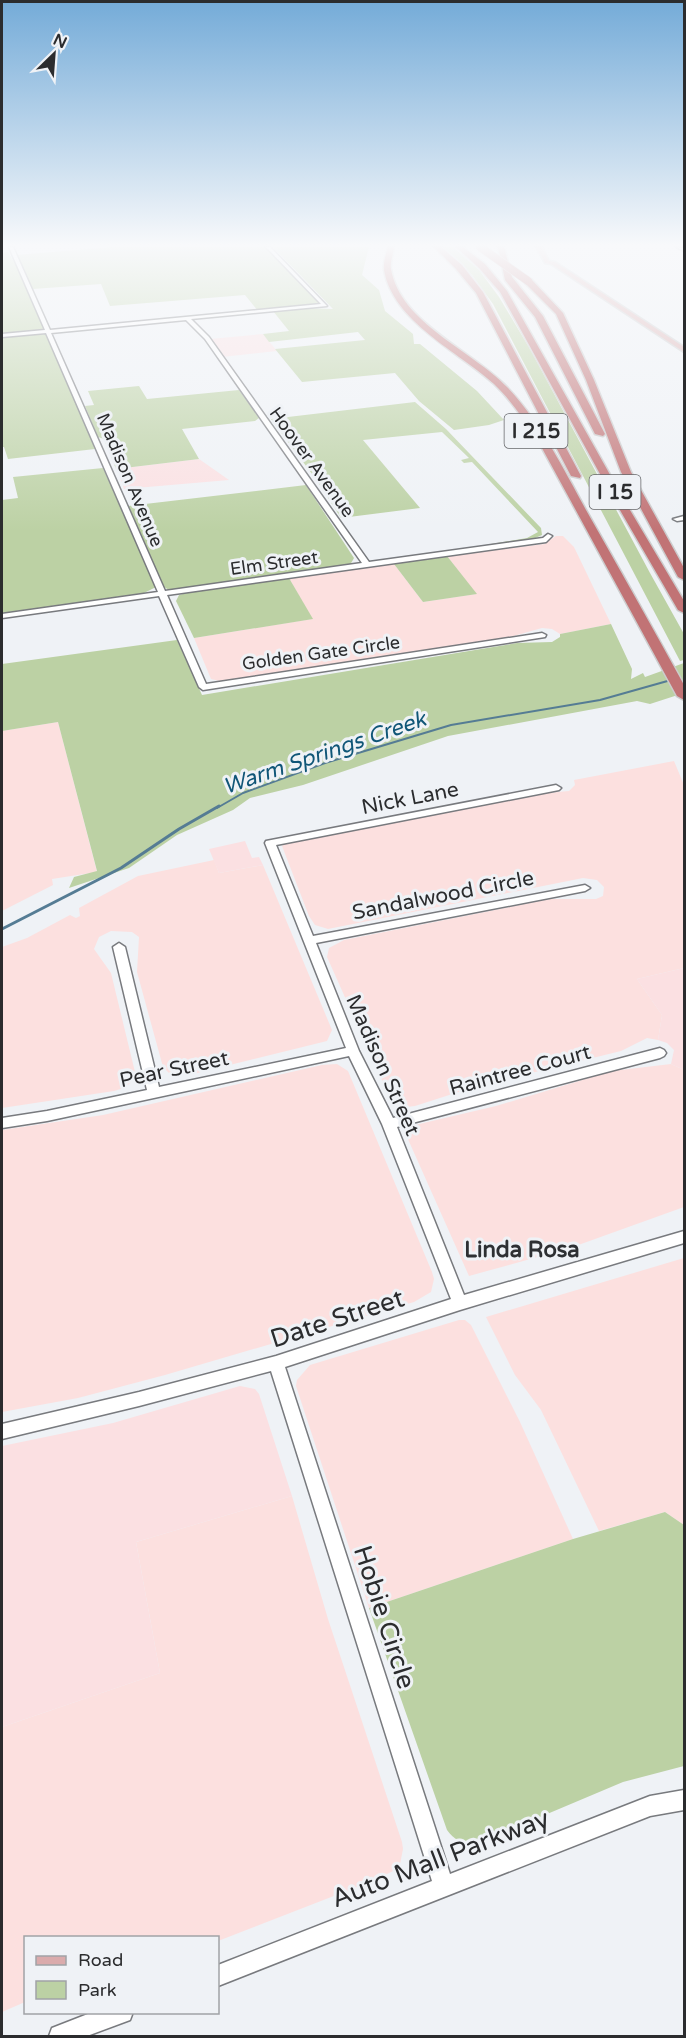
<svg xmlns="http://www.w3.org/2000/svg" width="686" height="2038" font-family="'Varela Round',sans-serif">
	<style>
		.commercial { fill: #fce0df }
		.industrial { fill: #fbe0e2 }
		.green { fill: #bcd1a4 }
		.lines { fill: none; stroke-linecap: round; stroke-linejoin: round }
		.stream-far1 { stroke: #557c94; stroke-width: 2 }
		.stream { stroke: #557c94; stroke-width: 3 }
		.minor-casing { stroke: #787a7e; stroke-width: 3 }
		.major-casing { stroke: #cccccd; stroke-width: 3 }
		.highway-casing { stroke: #cccccd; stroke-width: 3 }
		.minor { fill: #fff; fill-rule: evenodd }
		.major { fill: #daabac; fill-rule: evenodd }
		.highway { fill: #c17375; fill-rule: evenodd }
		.highway-bridge-casing { stroke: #cccccd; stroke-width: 9; stroke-linecap: butt }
		.highway-bridge { stroke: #c17375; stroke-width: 8 }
		.labels { text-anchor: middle; stroke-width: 6; stroke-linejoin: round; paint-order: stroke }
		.far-street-label { font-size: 18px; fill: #2b2c2e; stroke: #eff2f6 }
		.shield { fill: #eff2f6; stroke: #66676a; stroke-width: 1.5 }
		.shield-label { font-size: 20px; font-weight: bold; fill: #2b2c2e }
		.street-label { font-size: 21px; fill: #2b2c2e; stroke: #eff2f6 }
		.water-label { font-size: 22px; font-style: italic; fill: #105677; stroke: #eff2f6 }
		.neighbourhood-label { font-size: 22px; font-weight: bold; fill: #2e3033; stroke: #eff2f6 }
		.near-street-label { font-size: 26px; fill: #2b2c2e; stroke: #eff2f6 }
	</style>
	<rect width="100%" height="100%" fill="#eff2f6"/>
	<g class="commercial">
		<path d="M556 536H563L574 547 611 624 560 634 552 629 542 628 510 637 224 682 211 679 194 638 312 619 289 578 394 564 423 602 476 594 447 556 544 544Z"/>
		<path d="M58 722 97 872 52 879 53 885 2 911V731Z"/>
		<path d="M674 761 684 785V968L637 979 662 1015 658 1040 647 1038 621 1051 471 1088 415 1106 407 1107 394 1103 390 1098 327 957 329 948 344 940 550 899H596L603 896 604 887 597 880 583 878 328 929 315 925 309 916 282 846 287 842 536 794 569 791 575 785 574 780Z"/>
		<path d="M214 860 219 873 263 865 332 1030 327 1041 189 1075 170 1074 163 1067 137 972 139 937 132 932 111 931 99 937 94 949 111 973 135 1072 133 1081 124 1088 114 1091 2 1108V947L27 938 70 915 76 918 80 916 79 908 138 876Z"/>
		<path d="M337 1064 348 1071 432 1272 434 1279 431 1292 414 1302 165 1375 78 1398 2 1412V1130L103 1115 322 1065Z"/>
		<path d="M671 1064 684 1070V1207L570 1248 469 1276 407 1137 410 1129 415 1125 496 1106 612 1071Z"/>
		<path d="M684 1258V1525L665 1512 599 1531 541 1410 515 1375 486 1317Z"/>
		<path d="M459 1320H465L471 1325 520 1422 573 1539 369 1608 296 1386 297 1380 310 1365Z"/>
		<path d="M292 1496 328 1619 402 1842 403 1849 400 1864 393 1871 375 1880 218 1941V1938H26L25 2002 2 2012V1727L160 1673 136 1542Z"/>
	</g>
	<g class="industrial">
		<path d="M263 334 277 351 222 357 210 339Z"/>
		<path d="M199 459 229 480 124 489 119 474 123 470 116 469Z"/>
		<path d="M245 841 252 858 259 857 263 865 219 873 209 849Z"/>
		<path d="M684 968V1070L671 1064 674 1050 667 1043 658 1040 662 1015 637 979Z"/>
		<path d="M240 1386 255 1389 259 1394 292 1496 136 1542 160 1673 2 1727V1446L113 1423Z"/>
	</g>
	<g class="green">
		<path d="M113 247H265L320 303 258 311 245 295 110 306 101 284 33 289 16 255Z"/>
		<path d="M273 247H369L362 275 379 290 385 311 413 334 414 344H420L477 391 504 420 489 425 454 430 419 401 395 373 302 382 275 349 365 340 358 332 269 342 263 334 289 331 273 311 303 308 333 309Z"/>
		<path d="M441 247H453L479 270 499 297 530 349 650 573 684 634V660L680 661 493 304 472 275Z"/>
		<path d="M8 252 19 270 45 328 43 330 2 335V253Z"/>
		<path d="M47 334 95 449 8 459 4 447H2V337Z"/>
		<path d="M139 386 147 399 239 390 259 418 255 421 182 429 199 459 116 469 104 439 98 437 85 406 94 405 88 391Z"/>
		<path d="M415 402 446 429 541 528 542 535 533 539 456 550 527 538 538 532 472 462 464 463 461 460 469 458 442 432 363 440 420 508 341 518 318 482 271 419Z"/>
		<path d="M103 468 156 587 144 593 2 613V500L18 498 13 477Z"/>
		<path d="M306 485 354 558 350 565 169 590 164 587 128 506Z"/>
		<path d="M447 556 477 594 423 602 394 564Z"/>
		<path d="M289 578 313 619 194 638 176 601 179 595 187 593Z"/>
		<path d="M611 624 632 669 631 679 643 673 645 677 684 663V693L650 704 637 701 448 736 303 785 250 798 233 810 177 835 129 868 69 888 74 877 97 871 58 722 2 731V664L177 640 202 695 517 643 552 642 560 637V634Z"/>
		<path d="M665 1512 684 1525V1766L623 1782 478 1843C464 1845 455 1841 447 1830L369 1608 573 1539Z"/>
	</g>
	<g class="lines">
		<path class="stream-far1" d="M217 808 243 793 325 763 451 725 600 700 671 680"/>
		<path class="stream" d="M2 929 121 868 179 829 219 806"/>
		<g class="minor-casing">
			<g id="minor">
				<path d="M9 247H13L50 330 321 304 266 247H270L327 306 191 319 209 337 369 562 543 538 548 534 552 536 546 542 167 595 206 684 542 633 546 635 545 637 203 690 199 687 159 596 2 618V614L158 592 46 333 2 337V334L45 330ZM186 320 205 339 362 563 165 591 51 333Z"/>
				<path d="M676 247 684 248V251Z"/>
				<path d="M684 516V520L677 521 673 519Z"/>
				<path d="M556 785 561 788 559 790 276 845 313 936 585 885 590 888 585 891 316 943 359 1051 393 1118 660 1048 664 1050 666 1053 664 1056 660 1058 397 1127 464 1295 684 1231V1243L460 1310 285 1367 450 1874 650 1796 684 1790V1810L650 1816 218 1986V1965L432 1881 271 1371 139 1406 2 1439V1424L139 1392 276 1356 451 1299 382 1124 349 1056 47 1121 2 1128V1118L47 1111 147 1090 113 947 119 943 125 947 159 1087 346 1048 265 843 266 841Z"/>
				<path d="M93 2012H133L130 2020 87 2036H49L52 2028Z"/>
			</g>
		</g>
		<g class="major-casing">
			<path id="major" d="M536 247H542L549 261 555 262 684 347V352L551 264 545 263Z"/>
		</g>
		<g class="highway-casing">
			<g id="highway">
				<path d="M388 247H394C393 254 390 263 391 269 400 323 473 351 507 387 541 423 563 468 586 510 619 568 652 627 684 685V700L677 696 537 439C524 420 511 400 494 384 459 352 393 322 384 270 383 263 386 254 388 247Z"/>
				<path d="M434 247H441L462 265 483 292 581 476 580 478 571 476 476 293 456 269Z"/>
				<path d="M456 247H463L485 264 507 291 627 505 684 601V613L678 610 617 505 500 292 479 268Z"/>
				<path d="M498 247H504L512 277 543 316 605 434 603 436 595 434 535 317 505 280Z"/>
				<path d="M525 279H531L563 313 594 380 631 472 684 568V580L678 577 621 472 586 380 556 314 525 283Z"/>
			</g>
		</g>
		<use href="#minor" class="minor"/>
		<use href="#major" class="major"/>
		<use href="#highway" class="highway"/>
		<g class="highway-bridge-casing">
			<path id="highway-bridge" d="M480 247 528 281"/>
		</g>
		<use href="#highway-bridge" class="highway-bridge"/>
	</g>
	<linearGradient id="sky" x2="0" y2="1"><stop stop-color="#74abd8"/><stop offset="0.46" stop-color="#f8f9fb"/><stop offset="1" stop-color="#f8f9fb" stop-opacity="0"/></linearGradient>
	<rect width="686" height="532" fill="url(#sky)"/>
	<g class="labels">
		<g class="far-street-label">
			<text transform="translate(312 462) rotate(54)" y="6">Hoover Avenue</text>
			<text transform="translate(130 480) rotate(67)" y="6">Madison Avenue</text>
			<text transform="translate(274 563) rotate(-8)" y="6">Elm Street</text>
			<text transform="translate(321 653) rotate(-8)" y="6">Golden Gate Circle</text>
		</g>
		<g class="shield">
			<rect x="504.5" y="414" width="63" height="34" rx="4.5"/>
			<rect x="589.5" y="475" width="51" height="34" rx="4.5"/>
		</g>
		<g class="shield-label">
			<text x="536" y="438">I 215</text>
			<text x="615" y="499">I 15</text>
		</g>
		<g class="street-label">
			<text transform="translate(410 798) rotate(-11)" y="7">Nick Lane</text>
			<text transform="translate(443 895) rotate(-11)" y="7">Sandalwood Circle</text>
			<text transform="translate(383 1065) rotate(66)" y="7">Madison Street</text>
			<text transform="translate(174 1069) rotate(-12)" y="7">Pear Street</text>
			<text transform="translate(520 1070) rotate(-15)" y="7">Raintree Court</text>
		</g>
		<g class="water-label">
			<text transform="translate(324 752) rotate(-19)" y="8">Warm Springs Creek</text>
		</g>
		<g class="neighbourhood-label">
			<text x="522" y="1257">Linda Rosa</text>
		</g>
		<g class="near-street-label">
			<text transform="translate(337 1318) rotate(-18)" y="9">Date Street</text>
			<text transform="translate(385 1617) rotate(72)" y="9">Hobie Circle</text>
			<text transform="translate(440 1858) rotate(-21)" y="9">Auto Mall Parkway</text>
		</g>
	</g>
	<rect width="686" height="2038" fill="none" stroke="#2b2c2e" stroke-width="6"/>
	<rect x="24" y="1936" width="195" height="78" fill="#eff2f6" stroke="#a1a3a6" stroke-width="1.5"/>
	<rect x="36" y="1956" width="30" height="9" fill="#daabac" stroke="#a1a3a6" stroke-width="1.5"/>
	<text x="78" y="1966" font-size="18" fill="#2b2c2e">Road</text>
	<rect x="36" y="1981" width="30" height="18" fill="#bcd1a4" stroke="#a1a3a6" stroke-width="1.5"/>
	<text x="78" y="1996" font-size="18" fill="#2b2c2e">Park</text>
	<g transform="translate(54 54) rotate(25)" stroke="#eff2f6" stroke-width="4.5" paint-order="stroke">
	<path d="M0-4.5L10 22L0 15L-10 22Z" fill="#2b2c2e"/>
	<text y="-9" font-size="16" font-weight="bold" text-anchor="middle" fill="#2b2c2e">N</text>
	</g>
</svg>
